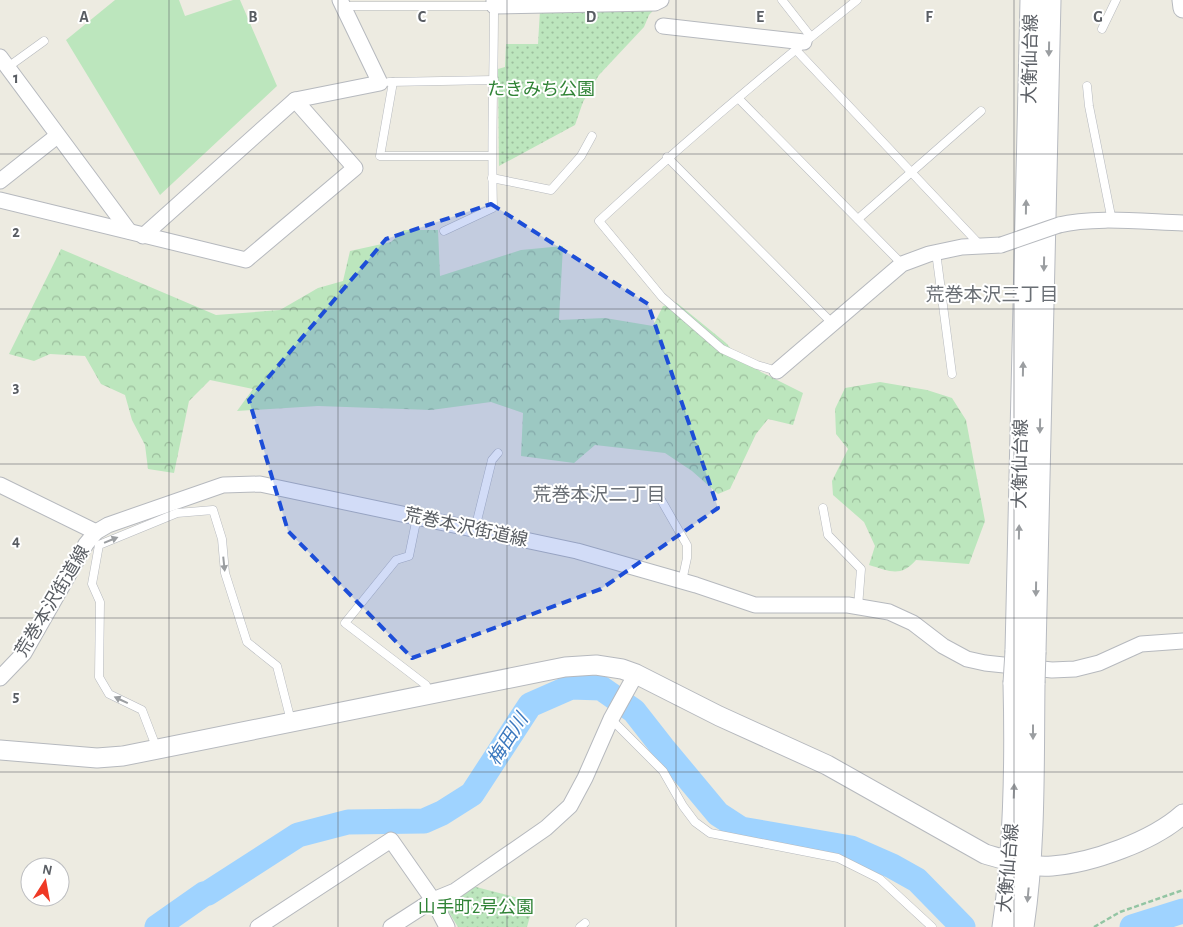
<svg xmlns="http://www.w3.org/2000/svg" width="1183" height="927" font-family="'Alegreya Sans','Noto Sans JP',sans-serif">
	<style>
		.forest { fill: url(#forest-crowns) }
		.park { fill: url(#park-dots) }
		.pitch { fill: #bce6bd }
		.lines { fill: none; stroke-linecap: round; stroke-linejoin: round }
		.river { stroke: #9fd3ff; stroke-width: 25 }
		.service-casing { stroke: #b6b9be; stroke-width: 9 }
		.minor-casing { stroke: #b6b9be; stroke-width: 17 }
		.tertiary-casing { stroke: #b6b9be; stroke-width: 21 }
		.secondary-casing { stroke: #b7bac0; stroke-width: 23 }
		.path { stroke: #93c5a3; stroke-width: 2.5; stroke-dasharray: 5 2.5; stroke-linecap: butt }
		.service { stroke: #fff; stroke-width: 8 }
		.minor { stroke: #fff; stroke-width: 15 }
		.tertiary { stroke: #fff; stroke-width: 19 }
		.secondary { stroke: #fff; stroke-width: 21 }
		.minor-bridge-casing { stroke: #b6b9be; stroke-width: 17; stroke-linecap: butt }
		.secondary-bridge-casing { stroke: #b7bac0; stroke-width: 23; stroke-linecap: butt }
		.minor-bridge { stroke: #fff; stroke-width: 15 }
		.secondary-bridge { stroke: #fff; stroke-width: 21 }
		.oneway { fill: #9b9ea1 }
		.marked { fill: #1d4ed8; fill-opacity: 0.2; stroke: #1d4ed8; stroke-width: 4; stroke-dasharray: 10 6; stroke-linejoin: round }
		.grid { fill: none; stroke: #595d63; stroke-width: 1; stroke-opacity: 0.55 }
		.labels { text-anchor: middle; stroke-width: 4; stroke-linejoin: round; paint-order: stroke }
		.street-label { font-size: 18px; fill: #595d63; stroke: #fff }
		.park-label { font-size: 18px; fill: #308336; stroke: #fff }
		.neighbourhood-label { font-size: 19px; fill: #6a6f75; stroke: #fff }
		.water-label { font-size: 19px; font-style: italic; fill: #3b78be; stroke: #fff }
		.grid-label { font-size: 16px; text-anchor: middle; font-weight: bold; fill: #595d63; stroke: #fff; stroke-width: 4; stroke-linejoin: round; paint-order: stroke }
	</style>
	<defs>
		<pattern id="forest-crowns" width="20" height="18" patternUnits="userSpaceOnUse" patternTransform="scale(1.25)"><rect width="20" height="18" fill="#bce6bd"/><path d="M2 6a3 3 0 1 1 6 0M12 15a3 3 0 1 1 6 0" fill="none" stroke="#9cbe9d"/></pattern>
		<pattern id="park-dots" width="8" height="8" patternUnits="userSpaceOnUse" patternTransform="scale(1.25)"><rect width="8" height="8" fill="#bce6bd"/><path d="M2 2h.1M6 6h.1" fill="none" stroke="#9cbe9d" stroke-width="1.8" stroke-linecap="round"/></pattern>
	</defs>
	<rect width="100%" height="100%" fill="#edebe1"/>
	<g class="forest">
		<path d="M404 230H438L440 276 521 250 563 246 559 320 605 318 653 326 663 306 677 303 726 343 734 352 761 372 803 393 793 425 768 419 756 434 730 489 718 494 692 471 665 453 595 445 574 463 521 456 523 413 491 402 431 410 318 406 237 411 253 389 210 380 189 401 174 473 148 469 145 445 132 420 125 395 101 384 85 356 50 354 34 361 9 354 61 249 216 315 280 310 318 288 343 281 350 251 391 242Z"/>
		<path d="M880 382 927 390 952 398 966 420 985 521 969 564 916 560C900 578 890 571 869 565L875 546 864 522 833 495 832 481 848 449 836 434 835 409 845 388Z"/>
	</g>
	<g class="park">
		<path d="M656 7 649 15 644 27 599 75 583 102 575 125 499 166 498 69 505 67 506 44H538L540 10Z"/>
		<path d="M472 886 534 902 527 927H458L445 906Z"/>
	</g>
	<path class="pitch" d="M115 0H179L185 16 233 0H240L277 86 160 195 66 40Z"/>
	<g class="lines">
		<g class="river">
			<path d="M157 927 204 894 208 893 298 835 348 822 424 821 442 813 472 794 530 705 571 687 601 688 634 711 663 748 718 814 741 829 851 848 892 866 917 880 963 927"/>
			<path d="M1132 927 1183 911"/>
		</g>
		<g class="service-casing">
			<g id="service">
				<path d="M782 0 811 37"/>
				<path d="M343 6H494C494 73 491 140 493 208L444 231"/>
				<path d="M1102 29 1116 0"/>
				<path d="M796 50 980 245"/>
				<path d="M8 67 44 41"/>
				<path d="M389 82 494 80"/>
				<path d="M393 82 380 156H491"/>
				<path d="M1087 86 1089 106 1112 221"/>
				<path d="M738 98 902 264"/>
				<path d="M667 157 833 324"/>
				<path d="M492 178 551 190 581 156 592 136"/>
				<path d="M858 219 981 111"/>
				<path d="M936 252 952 374"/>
				<path d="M777 371 757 365 722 349 662 297 599 221C682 144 768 71 857 0"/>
				<path d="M660 498 687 545V558L682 581"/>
				<path d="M823 508 828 535 861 569 858 607"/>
				<path d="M417 517 409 556 396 560 345 623 426 685 430 694"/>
				<path d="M475 529 492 460 498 453"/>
				<path d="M611 719 663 771 683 806 695 822 710 833 838 858 880 879 932 927"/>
				<path d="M157 749 142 710 109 694 99 677 100 602 92 584 99 545 177 513 213 510 222 539 225 573 247 642 277 666 291 721"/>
				<path d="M580 927 585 923"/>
			</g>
		</g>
		<g class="minor-casing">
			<g id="minor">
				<path d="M494 0V6L655 3 661 0"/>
				<path d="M663 26 804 42"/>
				<path d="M0 57 129 231"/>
				<path d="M0 181 57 136"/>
				<path d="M0 200 246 260 355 168 295 100"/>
				<path d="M1059 225C1093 216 1147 222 1183 223"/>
				<path d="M143 236 295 100 380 83 340 0"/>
				<path d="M777 371 902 264 929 254 962 247 1001 245"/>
				<path d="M0 485 96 532"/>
				<path d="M0 678 24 653 86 544 96 532 108 525 223 485 260 484 577 551 696 585 755 605H848L889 612 913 623 943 646 967 659 985 663 1052 670 1075 669 1099 663 1141 644 1183 641"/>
				<path d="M258 927 391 840 433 900 447 927"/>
				<path d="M391 927 433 900 455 891 546 828 570 806 585 778 611 719 636 674"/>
			</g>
		</g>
		<g class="tertiary-casing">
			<g id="tertiary">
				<path d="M1182 0 1183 8"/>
				<path d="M0 750 97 758 123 756 565 667 596 665 622 669 636 674 719 716 827 765 985 854C1006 860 1029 868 1052 866 1092 863 1153 841 1183 814"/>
			</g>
		</g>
		<g class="secondary-casing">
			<g id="secondary">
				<path d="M1016 651 1031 0"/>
				<path d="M1035 652 1050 0"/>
				<path d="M1003 927C1015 847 1016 764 1014 683"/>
				<path d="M1023 927C1035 847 1033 765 1034 683"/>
			</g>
		</g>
		<path class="path" d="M1094 927 1120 912 1183 890"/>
		<use href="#service" class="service"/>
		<use href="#minor" class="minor"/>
		<use href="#tertiary" class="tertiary"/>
		<use href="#secondary" class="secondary"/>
		<g class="minor-bridge-casing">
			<path id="minor-bridge" d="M1001 245 1059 225"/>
		</g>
		<g class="secondary-bridge-casing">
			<g id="secondary-bridge">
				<path d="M1014 683 1016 651"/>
				<path d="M1034 683 1035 652"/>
			</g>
		</g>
		<use href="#minor-bridge" class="minor-bridge"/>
		<use href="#secondary-bridge" class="secondary-bridge"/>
	</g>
	<defs><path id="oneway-solid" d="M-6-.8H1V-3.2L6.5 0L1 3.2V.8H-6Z" transform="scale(1.25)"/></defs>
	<g class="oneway">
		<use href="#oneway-solid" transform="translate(1049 49) rotate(91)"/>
		<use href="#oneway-solid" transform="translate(1026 207) rotate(-89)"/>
		<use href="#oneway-solid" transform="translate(1044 264) rotate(91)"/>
		<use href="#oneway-solid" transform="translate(1023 369) rotate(-89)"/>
		<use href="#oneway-solid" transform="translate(1040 426) rotate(91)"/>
		<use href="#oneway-solid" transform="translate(1019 532) rotate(-89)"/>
		<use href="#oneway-solid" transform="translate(111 540) rotate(-22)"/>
		<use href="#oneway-solid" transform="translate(224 564) rotate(84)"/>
		<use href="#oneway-solid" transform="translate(1036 589) rotate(91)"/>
		<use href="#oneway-solid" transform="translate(121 700) rotate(-155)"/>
		<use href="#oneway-solid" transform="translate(1033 732) rotate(90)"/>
		<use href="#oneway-solid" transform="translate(1014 791) rotate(-88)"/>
		<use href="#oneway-solid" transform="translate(1028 895) rotate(95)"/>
	</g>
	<path class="marked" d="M491 204 648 304 718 508 601 589 412 658 288 531 249 400 386 239Z"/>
	<path class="grid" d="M169 0V927M338 0V927M507 0V927M676 0V927M845 0V927M1014 0V927M0 154H1183M0 309H1183M0 464H1183M0 618H1183M0 772H1183"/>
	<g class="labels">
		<g class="street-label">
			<text transform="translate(1030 59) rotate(-89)" y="6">大衡仙台線</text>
			<text transform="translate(1020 464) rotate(-89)" y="6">大衡仙台線</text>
			<text transform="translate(466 527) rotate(12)" y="6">荒巻本沢街道線</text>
			<text transform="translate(52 601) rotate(-59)" y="6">荒巻本沢街道線</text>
			<text transform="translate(1008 868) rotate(-85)" y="6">大衡仙台線</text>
		</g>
		<g class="park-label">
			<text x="541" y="95">たきみち公園</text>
			<text x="476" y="913">山手町2号公園</text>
		</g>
		<g class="neighbourhood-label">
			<text x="992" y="301">荒巻本沢三丁目</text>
			<text x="599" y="501">荒巻本沢二丁目</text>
		</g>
		<g class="water-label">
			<text transform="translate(507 739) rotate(-57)" y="7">梅田川</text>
		</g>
	</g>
	<g class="grid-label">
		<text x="84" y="22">A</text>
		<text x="253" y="22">B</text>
		<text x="422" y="22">C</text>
		<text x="591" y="22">D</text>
		<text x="760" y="22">E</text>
		<text x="929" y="22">F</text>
		<text x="1098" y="22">G</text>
		<text x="16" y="83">1</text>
		<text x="16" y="237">2</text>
		<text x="16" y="392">3</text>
		<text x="16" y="546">4</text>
		<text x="16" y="701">5</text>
	</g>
	<g transform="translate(45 882) rotate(11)"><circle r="24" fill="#ffffff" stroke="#bdbec1"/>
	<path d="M0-4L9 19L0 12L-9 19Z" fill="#ef3925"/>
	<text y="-8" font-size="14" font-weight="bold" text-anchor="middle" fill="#595d63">N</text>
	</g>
</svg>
